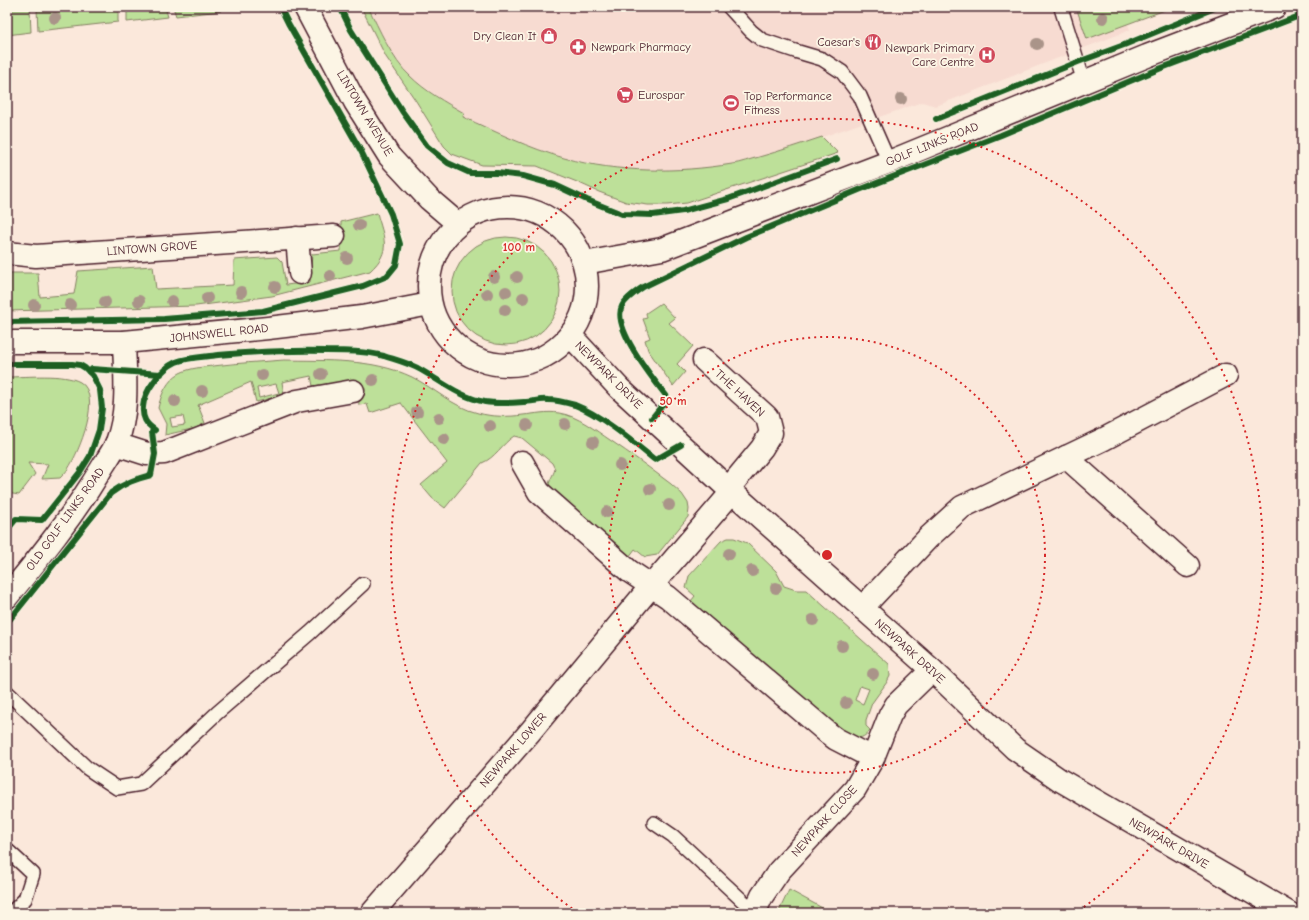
<svg xmlns="http://www.w3.org/2000/svg" width="1309" height="920" font-family="'Comic Neue',sans-serif">
	<style>
		.built { fill: #f7dbd1 }
		.green { fill: #bde099; stroke: #848062; fill-rule: evenodd }
		.lines { fill: none; stroke-linecap: round; stroke-linejoin: round }
		.lane-casing { stroke: #4a1f2b; stroke-width: 16 }
		.street-casing { stroke: #4a1f2b; stroke-width: 25 }
		.secondary-casing { stroke: #4a1f2b; stroke-width: 25 }
		.lane { stroke: #fcf5e5; stroke-width: 13 }
		.street { stroke: #fcf5e5; stroke-width: 22 }
		.secondary { stroke: #fcf5e5; stroke-width: 22 }
		.cycleway-casing { stroke: #fcf5e5; stroke-width: 8 }
		.cycleway { stroke: #1b5e20; stroke-width: 6 }
		.tree { fill: #aa9489 }
		.ring { fill: none; stroke: #d62828; stroke-width: 2; stroke-dasharray: 2 4 }
		.labels { text-anchor: middle; stroke-width: 3.5; stroke-linejoin: round; paint-order: stroke }
		.poi-label { font-size: 12px; fill: #4a1f2b; stroke: #fcf5e5; text-anchor: end }
		.street-label { font-size: 12px; fill: #4a1f2b; stroke: #fcf5e5 }
		.centre { fill: #d62828; stroke: #fcf5e5; stroke-width: 2 }
		.ring-label { font-size: 12px; text-anchor: middle; font-weight: bold; fill: #d62828; stroke: #fcf5e5; stroke-width: 3.5; stroke-linejoin: round; paint-order: stroke }
	</style>
	<rect width="100%" height="100%" fill="#fbe8db"/>
	<filter id="ink" filterUnits="userSpaceOnUse"><feTurbulence type="fractalNoise" baseFrequency=".025" numOctaves="2"/><feDisplacementMap in="SourceGraphic" scale="8" xChannelSelector="R" yChannelSelector="G"/><feConvolveMatrix kernelMatrix="1 2 1 2 8 2 1 2 1" color-interpolation-filters="sRGB"/></filter>
	<g filter="url(#ink)">
		<path class="built" d="M368 7H1122L1130 30 936 106 922 102 791 148 734 164 687 170H641L616 168 565 158 520 143 463 117V113L445 102 409 76 390 51Z"/>
		<g class="green">
			<path d="M7 7H9V9H30L31 32 7 35Z"/>
			<path d="M73 7H118V22L38 31 37 9Z"/>
			<path d="M127 7H165L168 17 127 22Z"/>
			<path d="M173 7H218L221 11 176 16Z"/>
			<path d="M361 7H368C379 28 392 60 410 76 425 91 445 102 464 113L463 117C496 132 529 148 564 158 619 173 677 173 732 164 741 163 750 159 759 157 780 151 801 144 822 137L838 153 687 203 667 205H648L626 202 599 192 577 182 537 166 482 165 452 154 444 146 416 101 386 57Z"/>
			<path d="M1076 7H1173L1087 39Z"/>
			<path d="M377 213C384 238 392 251 370 271L272 296 196 306 7 311V273H38L40 297 74 294 78 271 153 266 156 289 233 285 234 260 277 257 282 262 286 285 310 282 312 254 341 251V222Z"/>
			<circle cx="506" cy="291" r="54"/>
			<path d="M661 303 675 318 669 323 693 346 677 364 685 372 673 386 648 350 645 340 650 338 643 319 647 318 646 313Z"/>
			<path d="M284 360C326 361 372 358 412 377 434 388 453 407 478 413 492 417 509 417 523 415 535 414 547 411 559 413 578 416 595 430 610 440 631 454 651 469 671 484L682 494 688 503 689 509 688 517 657 555 645 557 635 549 629 557 549 486C549 480 553 476 555 469L552 463 522 438 514 436C502 444 495 458 482 463L445 508 432 498 421 485 447 463 401 403 370 413 367 404 359 405 357 380 313 386 311 376 282 382 284 395 256 402 251 382 198 405 205 423 196 428 165 435 166 424 158 408C161 395 167 380 180 373 190 368 203 367 213 366 237 363 260 362 284 360ZM276 384 279 393 259 398 257 388ZM183 416 185 425 172 427 170 418Z"/>
			<path d="M7 377C26 377 64 373 80 382 103 395 79 452 68 469 66 472 63 475 60 478L42 479 48 464 28 463 35 474 19 495 7 493Z"/>
			<path d="M728 538H734L747 543 776 571 784 586 796 590H806L889 664 890 676 887 682 872 703 866 720V726L870 730C861 743 853 737 841 730L691 601 695 596 686 588 689 576 721 541ZM860 686 869 689 863 704 855 700Z"/>
			<path d="M789 890 826 910 824 913H780V909Z"/>
		</g>
		<g class="lines">
			<g class="lane-casing">
				<g id="lane">
					<path d="M729 7 751 31 762 40 795 51 822 59 842 72 860 96 889 162"/>
					<path d="M1061 8 1084 82"/>
					<path d="M7 692 87 768 117 788 141 784 217 713 310 633 363 584"/>
					<path d="M654 823 673 836 744 902 756 909"/>
					<path d="M7 850 33 874 25 899 11 913"/>
				</g>
			</g>
			<g class="street-casing">
				<g id="street">
					<path d="M297 238 300 273"/>
					<path d="M7 253 36 256 334 236"/>
					<path d="M704 360 767 417 771 433 762 448 729 488"/>
					<path d="M116 444 147 454 164 453 297 401 353 391"/>
					<path d="M1066 457 1188 566"/>
					<path d="M522 462 539 492 629 571 668 597 828 733 836 739 873 758"/>
					<path d="M862 608 929 537 962 507 1104 439 1226 375"/>
					<path d="M372 913 530 732 652 585 732 492"/>
					<path d="M754 913 762 896 779 871 855 789 873 758 890 715 896 705 932 670"/>
				</g>
			</g>
			<g class="secondary-casing">
				<g id="secondary">
					<path d="M305 7 355 102 389 156 429 199 457 223"/>
					<circle cx="508" cy="286" r="79"/>
					<path d="M584 263 662 249 889 162 1147 56 1275 7"/>
					<path d="M570 335 619 388 732 492 932 670 1015 749 1060 780 1289 913"/>
					<path d="M7 342H124L268 328 362 317 430 304"/>
					<path d="M7 597C40 557 73 516 100 471 105 462 113 452 117 442 129 410 125 376 124 342"/>
				</g>
			</g>
			<use href="#lane" class="lane"/>
			<use href="#street" class="street"/>
			<use href="#secondary" class="secondary"/>
			<g class="cycleway-casing">
				<g id="cycleway">
					<path d="M340 7 351 30 402 111 427 146 448 163 470 173H497L523 176 555 185 587 200 622 214 653 215 683 211 728 199 837 159"/>
					<path d="M936 119 1078 62 1124 45 1217 7"/>
					<path d="M7 322 164 319 263 311 363 286 387 276 396 265 400 244 391 214 361 151 288 23 280 7"/>
					<path d="M7 364H72L80 365 85 368 93 376 100 390 102 408 99 430 90 456 80 472 42 520 16 519 7 530"/>
					<path d="M89 372 92 369 161 374"/>
					<path d="M652 418 668 398C655 381 611 328 622 306 626 298 636 292 643 287L746 237 859 190 1001 135 1159 69 1302 15"/>
					<path d="M7 623 111 493C124 483 136 479 151 475L155 454 152 432 155 430C146 424 142 418 143 407 144 391 161 369 176 362 188 357 204 357 218 355 254 352 290 350 326 351 345 351 366 351 384 356 396 360 409 363 421 370 442 382 460 397 485 402 497 404 512 403 524 402 532 402 541 399 548 400 557 400 568 403 575 405 601 415 633 442 655 460L681 445"/>
				</g>
			</g>
			<use href="#cycleway" class="cycleway"/>
		</g>
		<g class="tree">
			<circle cx="55" cy="18" r="6"/>
			<circle cx="1103" cy="18" r="6"/>
			<circle cx="1037" cy="44" r="6"/>
			<circle cx="901" cy="99" r="6"/>
			<circle cx="359" cy="225" r="6"/>
			<circle cx="347" cy="258" r="6"/>
			<circle cx="330" cy="276" r="6"/>
			<circle cx="494" cy="277" r="6"/>
			<circle cx="517" cy="277" r="6"/>
			<circle cx="275" cy="287" r="6"/>
			<circle cx="241" cy="292" r="6"/>
			<circle cx="506" cy="292" r="6"/>
			<circle cx="487" cy="294" r="6"/>
			<circle cx="207" cy="298" r="6"/>
			<circle cx="523" cy="298" r="6"/>
			<circle cx="139" cy="301" r="6"/>
			<circle cx="172" cy="301" r="6"/>
			<circle cx="105" cy="302" r="6"/>
			<circle cx="34" cy="305" r="6"/>
			<circle cx="70" cy="305" r="6"/>
			<circle cx="505" cy="310" r="6"/>
			<circle cx="321" cy="374" r="6"/>
			<circle cx="262" cy="375" r="6"/>
			<circle cx="373" cy="380" r="6"/>
			<circle cx="202" cy="391" r="6"/>
			<circle cx="175" cy="401" r="6"/>
			<circle cx="417" cy="412" r="6"/>
			<circle cx="439" cy="418" r="6"/>
			<circle cx="565" cy="424" r="6"/>
			<circle cx="527" cy="425" r="6"/>
			<circle cx="490" cy="426" r="6"/>
			<circle cx="444" cy="439" r="6"/>
			<circle cx="593" cy="442" r="6"/>
			<circle cx="620" cy="465" r="6"/>
			<circle cx="650" cy="489" r="6"/>
			<circle cx="669" cy="505" r="6"/>
			<circle cx="607" cy="512" r="6"/>
			<circle cx="729" cy="554" r="6"/>
			<circle cx="752" cy="571" r="6"/>
			<circle cx="776" cy="588" r="6"/>
			<circle cx="813" cy="620" r="6"/>
			<circle cx="842" cy="646" r="6"/>
			<circle cx="873" cy="674" r="6"/>
			<circle cx="846" cy="703" r="6"/>
		</g>
	</g>
	<g class="ring">
		<circle cx="827" cy="555" r="218"/>
		<path d="M577 912A436 436 0 1 1 1077 912"/>
	</g>
	<defs>
		<g id="shop-disc" transform="scale(0.9)"><circle r="9.5" fill="#d1495b" stroke="#fcf5e5"/><path d="M-5-2.5h2.3a2.7 3.5 0 0 1 5.4 0H5L5.5 6h-11ZM-1.5-2.5h3a1.5 2.3 0 0 0-3 0Z" fill="#fff"/></g>
		<g id="restaurant-disc" transform="scale(0.9)"><circle r="9.5" fill="#d1495b" stroke="#fcf5e5"/><path d="M-5-6h1v4h1v-4h1v4h1v-4h1v5L-1.5 .5V6h-2V.5L-5-1ZM5-6V6H3V1.5H1.5Q1.5-4 5-6Z" fill="#fff"/></g>
		<g id="pharmacy-disc" transform="scale(0.9)"><circle r="9.5" fill="#d1495b" stroke="#fcf5e5"/><path d="M-2-6h4v4h4v4h-4v4h-4v-4h-4v-4h4Z" fill="#fff"/></g>
		<g id="hospital-disc" transform="scale(0.9)"><circle r="9.5" fill="#d1495b" stroke="#fcf5e5"/><path d="M-5-5h3v3.5h4V-5h3V5h-3V1.5h-4V5h-3Z" fill="#fff"/></g>
		<g id="supermarket-disc" transform="scale(0.9)"><circle r="9.5" fill="#d1495b" stroke="#fcf5e5"/><path d="M-6-5.5h2.5l.6 2H6L4.5 2H-2.5L-4.4-4H-6ZM-1.5 3.2a1.3 1.3 0 1 0 .1 0ZM3 3.2a1.3 1.3 0 1 0 .1 0Z" fill="#fff"/></g>
		<g id="stadium-disc" transform="scale(0.9)"><circle r="9.5" fill="#d1495b" stroke="#fcf5e5"/><path d="M0-5a6.5 5 0 1 0 0 10a6.5 5 0 1 0 0-10ZM-3.5-1.8h7v3.6h-7Z" fill="#fff"/></g>
	</defs>
	<g fill-rule="evenodd">
		<use href="#shop-disc" x="549" y="36"/>
		<use href="#restaurant-disc" x="873" y="42"/>
		<use href="#pharmacy-disc" x="578" y="47"/>
		<use href="#hospital-disc" x="987" y="55"/>
		<use href="#supermarket-disc" x="625" y="95"/>
		<use href="#stadium-disc" x="731" y="103"/>
	</g>
	<g class="labels">
		<g class="poi-label">
			<text x="536" y="40">Dry Clean It</text>
			<text x="860" y="46">Caesar's</text>
			<text x="591" y="51" text-anchor="start">Newpark Pharmacy</text>
			<text x="974" y="52">Newpark Primary<tspan x="974" dy="14">Care Centre</tspan></text>
			<text x="638" y="99" text-anchor="start">Eurospar</text>
			<text x="744" y="100" text-anchor="start">Top Performance<tspan x="744" dy="14">Fitness</tspan></text>
		</g>
		<g class="street-label">
			<text transform="translate(365 113) rotate(59)" y="4">LINTOWN AVENUE</text>
			<text transform="translate(932 144) rotate(-22)" y="4">GOLF LINKS ROAD</text>
			<text transform="translate(152 248) rotate(-4)" y="4">LINTOWN GROVE</text>
			<text transform="translate(219 333) rotate(-6)" y="4">JOHNSWELL ROAD</text>
			<text transform="translate(609 375) rotate(45)" y="4">NEWPARK DRIVE</text>
			<text transform="translate(740 393) rotate(43)" y="4">THE HAVEN</text>
			<text transform="translate(65 519) rotate(-54)" y="4">OLD GOLF LINKS ROAD</text>
			<text transform="translate(910 651) rotate(42)" y="4">NEWPARK DRIVE</text>
			<text transform="translate(513 750) rotate(-49)" y="4">NEWPARK LOWER</text>
			<text transform="translate(824 821) rotate(-48)" y="4">NEWPARK CLOSE</text>
			<text transform="translate(1169 843) rotate(30)" y="4">NEWPARK DRIVE</text>
		</g>
	</g>
	<circle cx="827" cy="555" r="6" class="centre"/>
	<g class="ring-label">
		<text x="519" y="251">100 m</text>
		<text x="673" y="405">50 m</text>
	</g>
	<rect width="1309" height="920" fill="none" stroke="#fcf5e5" stroke-width="24"/>
	<rect x="12" y="12" width="1285" height="896" fill="none" stroke="#4a1f2b" stroke-width="1.5" filter="url(#ink)"/>
</svg>
